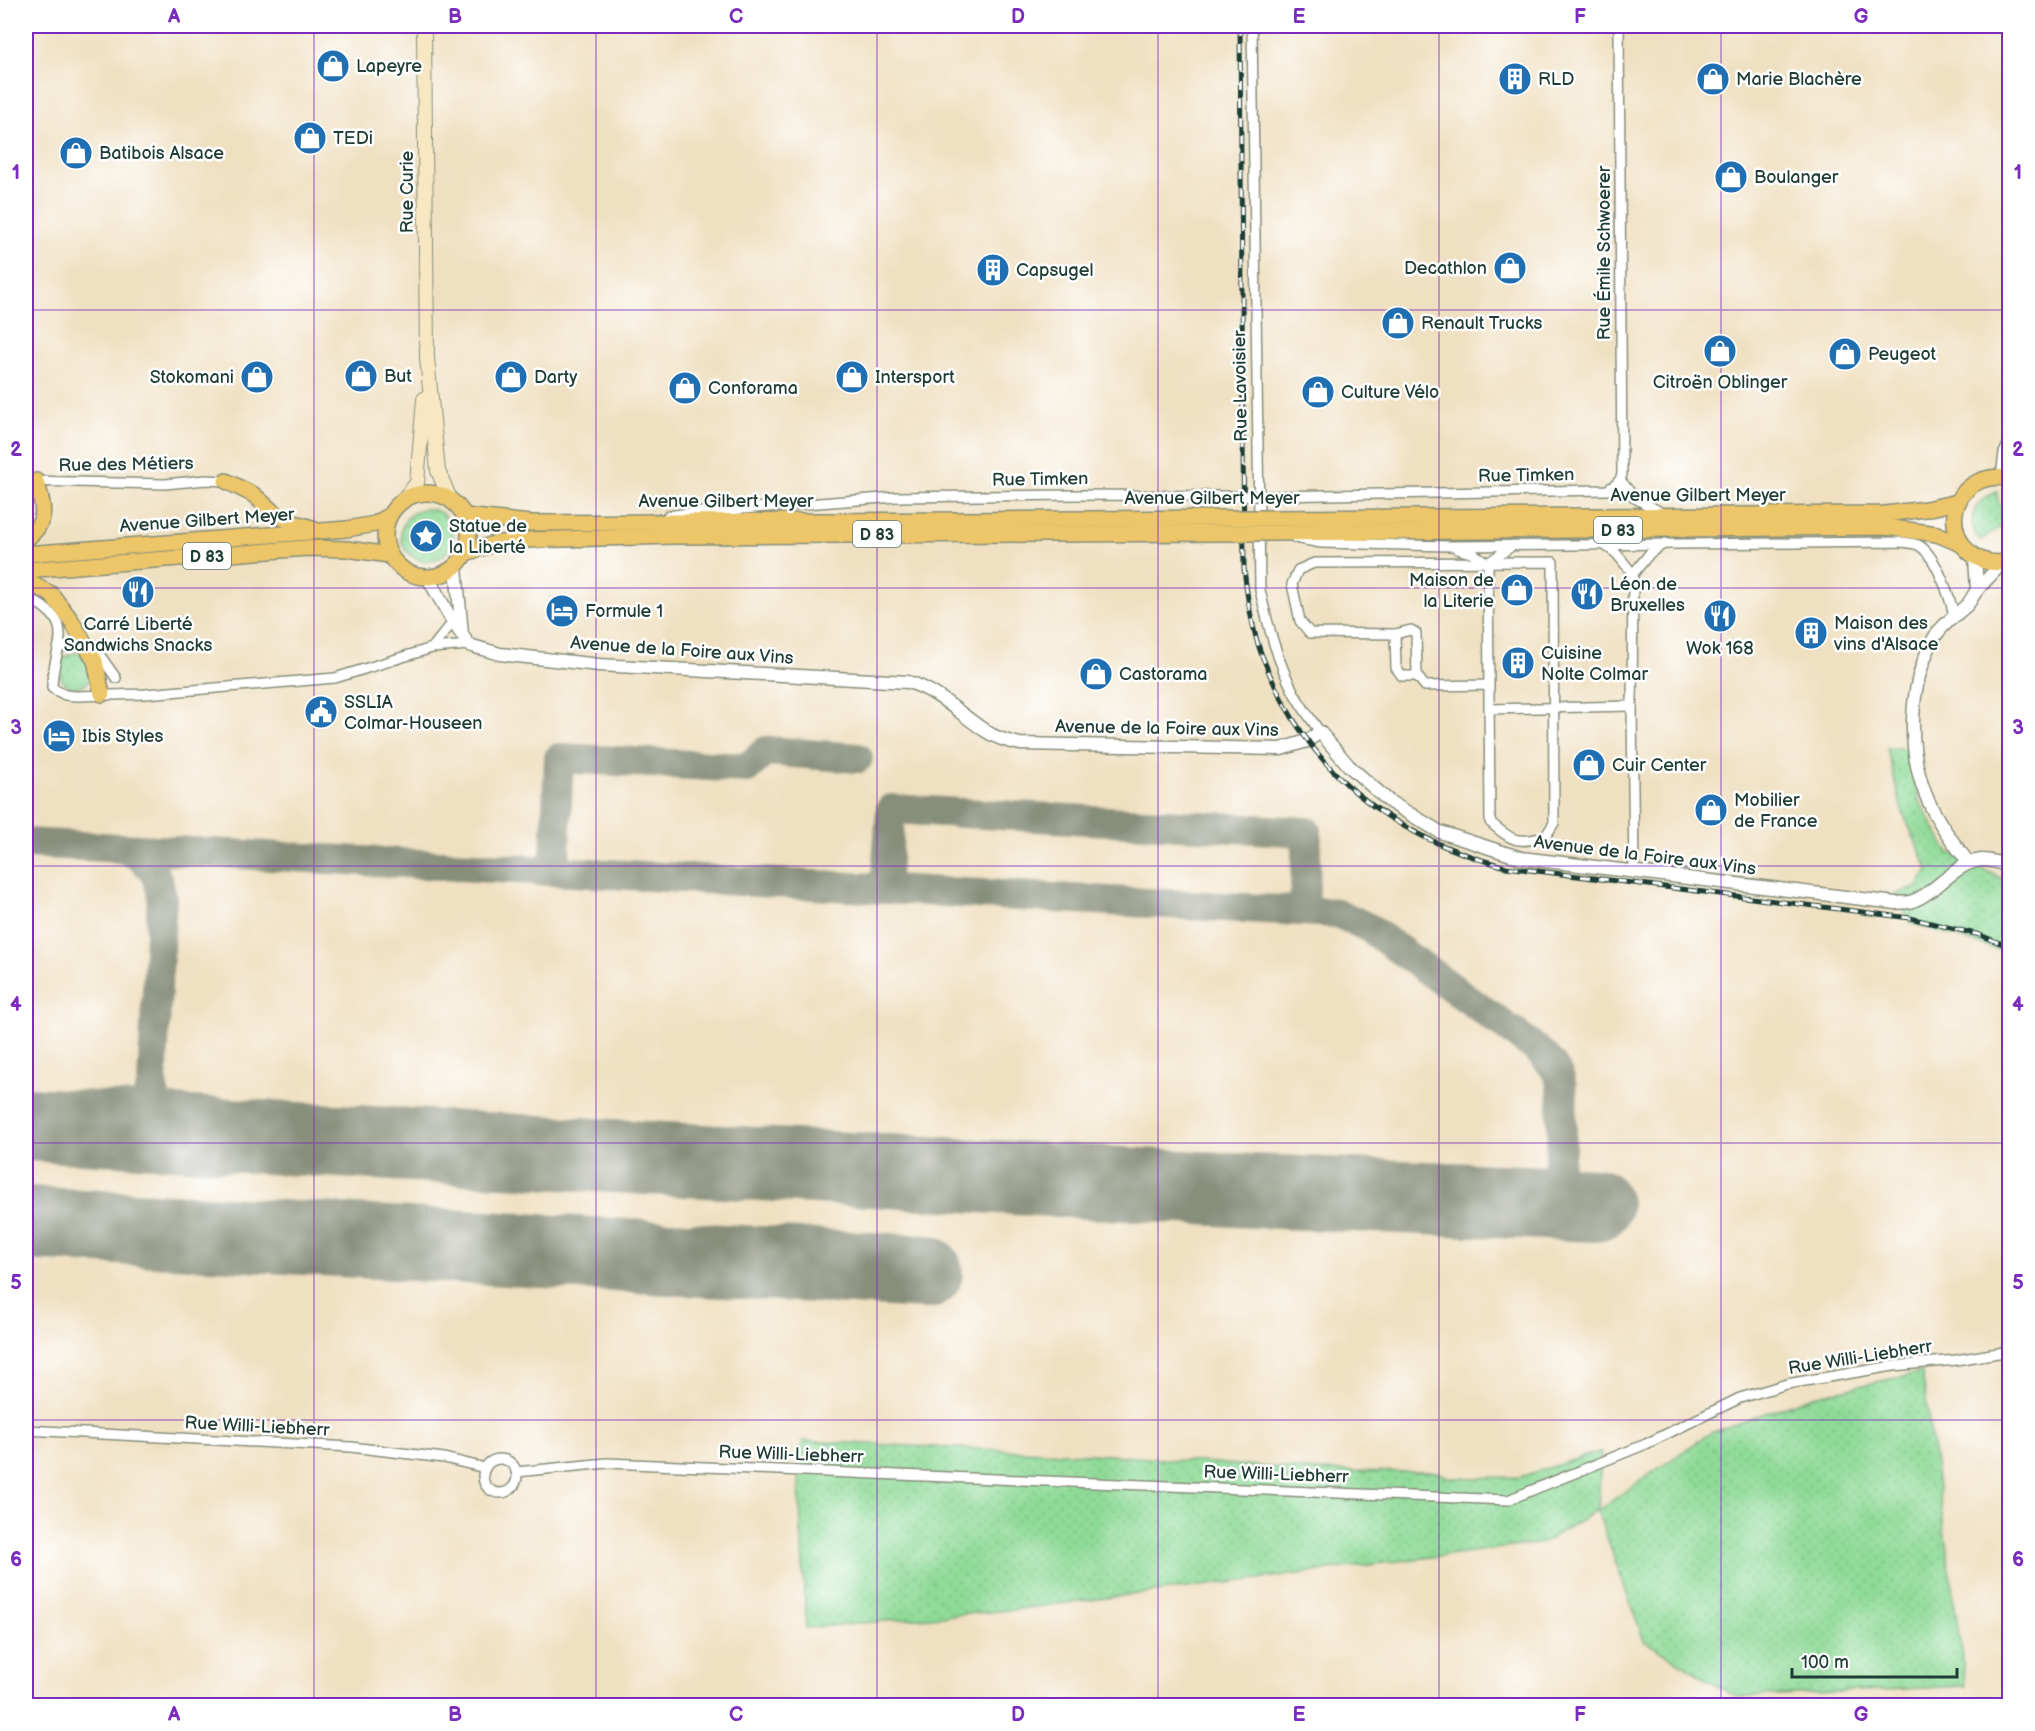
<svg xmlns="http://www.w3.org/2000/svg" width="2035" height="1731" font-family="'Balsamiq Sans',sans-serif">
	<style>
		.grass { fill: url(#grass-dots); stroke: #568c66; stroke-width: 1.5 }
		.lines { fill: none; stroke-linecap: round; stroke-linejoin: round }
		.taxiway { stroke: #878e7a; stroke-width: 30 }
		.runway { stroke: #878e7a; stroke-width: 74 }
		.minor-casing { stroke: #878e7a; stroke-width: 12 }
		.tertiary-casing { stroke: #878e7a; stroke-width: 15 }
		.secondary-casing { stroke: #878e7a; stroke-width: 16 }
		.primary-casing { stroke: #878e7a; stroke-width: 18 }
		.minor { stroke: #fff; stroke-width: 9 }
		.tertiary { stroke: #fff; stroke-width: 12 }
		.secondary { stroke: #f7e8c3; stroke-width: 14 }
		.primary { stroke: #ecc669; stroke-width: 15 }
		.rail-casing { stroke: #1f3d34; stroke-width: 5 }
		.rail { stroke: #fff; stroke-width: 3; stroke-dasharray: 9; stroke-linecap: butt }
		.minor-bridge-casing { stroke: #878e7a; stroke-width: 12; stroke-linecap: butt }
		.primary-bridge-casing { stroke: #878e7a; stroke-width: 18; stroke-linecap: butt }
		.minor-bridge { stroke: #fff; stroke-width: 9 }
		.primary-bridge { stroke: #ecc669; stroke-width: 15 }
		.grid { fill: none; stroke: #7b2cbf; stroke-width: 1.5; stroke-opacity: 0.55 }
		.labels { text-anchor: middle; stroke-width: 5; stroke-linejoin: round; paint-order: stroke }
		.shield { fill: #fff; stroke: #627771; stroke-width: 1.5 }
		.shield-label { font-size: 16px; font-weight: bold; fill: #1f3d34 }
		.poi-label { font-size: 18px; fill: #1f3d34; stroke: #fff; text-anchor: start }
		.street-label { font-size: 18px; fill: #1f3d34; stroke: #fff }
		.neatline { fill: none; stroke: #7b2cbf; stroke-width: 2 }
		.grid-label { font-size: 20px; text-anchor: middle; font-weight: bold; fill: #7b2cbf }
	</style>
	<defs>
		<pattern id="grass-dots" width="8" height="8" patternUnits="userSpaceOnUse" patternTransform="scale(1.5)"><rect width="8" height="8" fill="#8eda97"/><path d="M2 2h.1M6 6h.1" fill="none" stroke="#7abc83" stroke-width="1.8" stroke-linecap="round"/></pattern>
	</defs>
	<rect width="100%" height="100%" fill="#fff"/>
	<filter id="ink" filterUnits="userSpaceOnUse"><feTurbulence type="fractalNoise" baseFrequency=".0167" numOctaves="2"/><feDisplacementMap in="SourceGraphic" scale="12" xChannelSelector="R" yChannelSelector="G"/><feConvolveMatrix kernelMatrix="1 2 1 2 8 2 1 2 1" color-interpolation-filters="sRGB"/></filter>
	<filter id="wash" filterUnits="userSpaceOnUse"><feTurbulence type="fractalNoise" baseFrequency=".008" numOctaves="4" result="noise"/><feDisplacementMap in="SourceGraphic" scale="24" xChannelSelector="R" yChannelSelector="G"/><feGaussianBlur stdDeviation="1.35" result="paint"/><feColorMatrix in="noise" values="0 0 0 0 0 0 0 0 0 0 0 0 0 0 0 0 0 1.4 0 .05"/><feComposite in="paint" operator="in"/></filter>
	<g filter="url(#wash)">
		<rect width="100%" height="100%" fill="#efe0c1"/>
		<g class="grass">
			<path d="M1997 492 1998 501 2007 518 2003 525 1981 540C1963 522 1975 499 1997 492Z"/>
			<circle cx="427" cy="535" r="26"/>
			<circle cx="76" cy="670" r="17"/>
			<path d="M1887 748H1907L1919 800 1948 852 2009 882V953L1910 923 1897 894 1918 887 1928 869 1902 811Z"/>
			<path d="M1922 1372 1966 1686 1736 1697 1644 1641 1597 1510 1543 1543 1010 1610 806 1628 799 1485 802 1441 1110 1455 1317 1471 1437 1472 1450 1478 1520 1477 1601 1451 1598 1510 1710 1433 1814 1396Z"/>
		</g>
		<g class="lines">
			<g class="taxiway">
				<path d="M26 843 1337 913 1369 928 1530 1044C1541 1053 1552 1062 1558 1075 1565 1089 1562 1105 1562 1121 1561 1167 1561 1193 1508 1202"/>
				<path d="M538 871 550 866 555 856 559 758 747 768 766 751 858 758"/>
				<path d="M885 889 891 809 1307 832 1304 911"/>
				<path d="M152 1083C156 1113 170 1124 197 1133"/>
				<path d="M102 1128C130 1121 145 1113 152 1083L162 896C158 871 145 856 121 848"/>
			</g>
			<g class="runway">
				<path d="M26 1124 1253 1191 1595 1205"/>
				<path d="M26 1223 926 1272"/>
			</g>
		</g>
	</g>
	<g filter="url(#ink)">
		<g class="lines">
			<g class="minor-casing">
				<g id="minor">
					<path d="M1252 26 1260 590C1268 626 1277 660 1294 693 1301 706 1311 719 1320 732"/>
					<path d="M2001 477 2004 453 2010 440"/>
					<path d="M1620 480 1635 498 1664 514"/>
					<path d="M26 481 165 484 206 480 226 481"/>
					<path d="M1271 496 1607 490C1614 486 1619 483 1622 475L1619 26"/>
					<path d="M668 516 689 513 896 497 1078 495 1226 496"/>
					<path d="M1295 538 1321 543 1449 546 1902 542C1907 543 1916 543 1920 546 1937 558 1950 597 1954 616"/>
					<path d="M1603 544 1616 553 1633 574"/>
					<path d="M1457 549 1474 554 1488 563"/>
					<path d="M1488 563 1490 822C1512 841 1516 844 1545 837L1554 823 1553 562 1314 563 1298 570 1292 584 1300 621 1310 633 1395 634 1396 668 1402 676H1417L1425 686 1488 685"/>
					<path d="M1488 563 1513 545"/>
					<path d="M1633 574 1632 706 1634 873"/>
					<path d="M1633 574 1650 553 1665 543"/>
					<path d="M26 597C82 624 52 645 52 688L65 695 76 696 146 694 335 678 432 648 469 645"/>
					<path d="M1395 634 1411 630 1416 633 1417 676"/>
					<path d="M60 647 92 644 116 678"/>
					<path d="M432 648 453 622"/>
					<path d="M1489 709 1632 706"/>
					<path d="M26 1430 351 1447 444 1458 485 1468"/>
					<circle cx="500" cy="1476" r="17"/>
					<path d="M516 1472 607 1463 1508 1500 1646 1444 1740 1398 1787 1384 1893 1366 1956 1360 2010 1351"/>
				</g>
			</g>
			<g class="tertiary-casing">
				<g id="tertiary">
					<path d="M1975 557 1977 590"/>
					<path d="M456 567 462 634"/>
					<path d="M428 578 453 622 469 645 500 654 599 665 908 682C937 690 960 714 984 730 995 738 1007 741 1020 744L1281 749 1307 741 1320 732 1349 766 1390 802 1440 832 1521 858 1896 903C1900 902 1906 903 1910 902 1936 894 1955 862 1982 860 1992 860 2001 863 2010 867"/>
					<path d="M1969 863C1952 842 1935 819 1925 793 1907 746 1909 687 1932 642 1939 627 1955 616 1967 605 1971 601 1973 595 1977 590 1985 581 1994 572 2002 563"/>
				</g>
			</g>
			<g class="secondary-casing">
				<g id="secondary">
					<path d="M424 26 427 358 438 471 450 499"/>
					<path d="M399 504 417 483 424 399"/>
				</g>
			</g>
			<g class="primary-casing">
				<g id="primary">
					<path d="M2010 479C2000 476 1991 477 1982 480 1932 500 1956 575 2010 561"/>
					<path d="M226 481 254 495 273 512 291 522 312 528"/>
					<circle cx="427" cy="535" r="42"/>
					<path d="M465 516 530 523 1227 518"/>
					<path d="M1272 518 1885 514 1926 509 1958 502"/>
					<path d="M1272 533 1885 527 1937 534 1961 544"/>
					<path d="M26 539C49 522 44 505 36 481"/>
					<path d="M466 553 494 544 526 540 675 536 1227 533"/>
					<path d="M26 554 347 529 375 524 389 516"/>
					<path d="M26 570 307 548 347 549 389 555"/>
					<path d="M26 581 51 594 71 620 95 661 102 694"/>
				</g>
			</g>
			<use href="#minor" class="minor"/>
			<use href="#tertiary" class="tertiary"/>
			<use href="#secondary" class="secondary"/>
			<use href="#primary" class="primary"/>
			<g class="rail-casing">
				<g id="rail">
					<path d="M1240 26 1244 568C1247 597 1251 626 1261 653 1305 770 1388 836 1506 867L1910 918 1980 935 2010 947"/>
					<path d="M1923 1706 2010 1701"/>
				</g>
			</g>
			<use href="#rail" class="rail"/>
			<g class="minor-bridge-casing">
				<path id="minor-bridge" d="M1226 496H1271"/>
			</g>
			<g class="primary-bridge-casing">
				<g id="primary-bridge">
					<path d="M1227 518H1272"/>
					<path d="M1227 533H1272"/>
				</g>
			</g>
			<use href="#minor-bridge" class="minor-bridge"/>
			<use href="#primary-bridge" class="primary-bridge"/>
		</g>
	</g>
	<path class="grid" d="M314 26V1706M596 26V1706M877 26V1706M1158 26V1706M1439 26V1706M1721 26V1706M26 310H2010M26 588H2010M26 866H2010M26 1143H2010M26 1420H2010"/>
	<defs>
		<g id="shop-disc" transform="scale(1.725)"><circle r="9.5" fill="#1f6fb2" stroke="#fff"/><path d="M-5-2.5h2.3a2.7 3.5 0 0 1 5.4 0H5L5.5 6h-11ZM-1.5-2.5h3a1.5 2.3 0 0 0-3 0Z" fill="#fff"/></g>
		<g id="building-disc" transform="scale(1.725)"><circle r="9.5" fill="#1f6fb2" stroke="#fff"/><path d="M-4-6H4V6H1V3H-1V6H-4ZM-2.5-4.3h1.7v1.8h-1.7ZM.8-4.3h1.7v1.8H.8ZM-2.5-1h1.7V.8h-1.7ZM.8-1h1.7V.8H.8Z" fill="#fff"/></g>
		<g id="sight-disc" transform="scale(1.725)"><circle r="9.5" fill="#1f6fb2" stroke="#fff"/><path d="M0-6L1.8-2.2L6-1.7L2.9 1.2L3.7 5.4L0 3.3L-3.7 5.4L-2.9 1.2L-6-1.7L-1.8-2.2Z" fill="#fff"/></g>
		<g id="restaurant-disc" transform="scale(1.725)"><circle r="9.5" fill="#1f6fb2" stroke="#fff"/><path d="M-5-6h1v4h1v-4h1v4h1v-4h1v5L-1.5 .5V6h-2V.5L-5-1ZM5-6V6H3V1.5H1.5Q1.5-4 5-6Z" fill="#fff"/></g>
		<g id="hotel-disc" transform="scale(1.725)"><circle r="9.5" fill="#1f6fb2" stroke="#fff"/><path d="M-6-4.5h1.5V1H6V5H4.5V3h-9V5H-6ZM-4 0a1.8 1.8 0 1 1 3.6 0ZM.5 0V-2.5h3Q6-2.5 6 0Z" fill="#fff"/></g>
		<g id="civic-disc" transform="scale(1.725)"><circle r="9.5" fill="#1f6fb2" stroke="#fff"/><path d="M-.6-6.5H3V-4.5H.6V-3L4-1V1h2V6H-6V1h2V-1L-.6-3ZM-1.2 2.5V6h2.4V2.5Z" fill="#fff"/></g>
	</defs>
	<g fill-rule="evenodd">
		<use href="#shop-disc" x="333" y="66"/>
		<use href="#building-disc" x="1515" y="79"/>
		<use href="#shop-disc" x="1713" y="79"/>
		<use href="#shop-disc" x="310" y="138"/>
		<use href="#shop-disc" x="76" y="153"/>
		<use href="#shop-disc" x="1731" y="177"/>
		<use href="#shop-disc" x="1510" y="268"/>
		<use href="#building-disc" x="993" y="270"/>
		<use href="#shop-disc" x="1398" y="323"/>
		<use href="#shop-disc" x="1720" y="351"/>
		<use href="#shop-disc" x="1845" y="354"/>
		<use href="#shop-disc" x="361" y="376"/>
		<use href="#shop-disc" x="257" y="377"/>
		<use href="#shop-disc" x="511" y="377"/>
		<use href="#shop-disc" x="852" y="377"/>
		<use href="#shop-disc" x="685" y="388"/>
		<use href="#shop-disc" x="1318" y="392"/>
		<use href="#sight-disc" x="426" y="536"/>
		<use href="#shop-disc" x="1517" y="590"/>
		<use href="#restaurant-disc" x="138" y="592"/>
		<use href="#restaurant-disc" x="1587" y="594"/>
		<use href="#hotel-disc" x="562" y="611"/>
		<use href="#restaurant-disc" x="1720" y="616"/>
		<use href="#building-disc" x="1811" y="633"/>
		<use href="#building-disc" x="1518" y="663"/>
		<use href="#shop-disc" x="1096" y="674"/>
		<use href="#civic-disc" x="321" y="712"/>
		<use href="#hotel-disc" x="59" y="736"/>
		<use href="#shop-disc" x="1589" y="765"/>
		<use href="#shop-disc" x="1711" y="810"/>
	</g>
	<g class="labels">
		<g class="shield">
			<rect x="1594" y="517" width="48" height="26" rx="4.5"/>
			<rect x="853" y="521" width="48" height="26" rx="4.5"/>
			<rect x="183" y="543" width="48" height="26" rx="4.5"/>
		</g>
		<g class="shield-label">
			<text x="1618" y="536">D 83</text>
			<text x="877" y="540">D 83</text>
			<text x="207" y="562">D 83</text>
		</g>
		<g class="poi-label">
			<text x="356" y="72">Lapeyre</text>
			<text x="1538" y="85">RLD</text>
			<text x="1736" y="85">Marie Blachère</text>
			<text x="333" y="144">TEDi</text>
			<text x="99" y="159">Batibois Alsace</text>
			<text x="1754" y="183">Boulanger</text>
			<text x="1487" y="274" text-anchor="end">Decathlon</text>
			<text x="1016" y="276">Capsugel</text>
			<text x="1421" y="329">Renault Trucks</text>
			<text x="1868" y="360">Peugeot</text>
			<text x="384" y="382">But</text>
			<text x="234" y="383" text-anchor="end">Stokomani</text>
			<text x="534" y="383">Darty</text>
			<text x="875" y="383">Intersport</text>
			<text x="1720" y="388" text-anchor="middle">Citroën Oblinger</text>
			<text x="708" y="394">Conforama</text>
			<text x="1341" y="398">Culture Vélo</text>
			<text x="449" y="532">Statue de<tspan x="449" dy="21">la Liberté</tspan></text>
			<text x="1494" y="586" text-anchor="end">Maison de<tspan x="1494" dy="21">la Literie</tspan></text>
			<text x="1610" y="590">Léon de<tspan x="1610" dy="21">Bruxelles</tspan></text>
			<text x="585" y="617">Formule 1</text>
			<text x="1834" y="629">Maison des<tspan x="1834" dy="21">vins d'Alsace</tspan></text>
			<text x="138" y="630" text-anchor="middle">Carré Liberté<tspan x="138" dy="21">Sandwichs Snacks</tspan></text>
			<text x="1720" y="654" text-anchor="middle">Wok 168</text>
			<text x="1541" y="659">Cuisine<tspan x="1541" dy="21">Nolte Colmar</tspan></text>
			<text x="1119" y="680">Castorama</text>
			<text x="344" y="708">SSLIA<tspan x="344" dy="21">Colmar-Houseen</tspan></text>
			<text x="82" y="742">Ibis Styles</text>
			<text x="1612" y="771">Cuir Center</text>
			<text x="1734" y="806">Mobilier<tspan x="1734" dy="21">de France</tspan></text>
		</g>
		<g class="street-label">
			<text transform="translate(407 192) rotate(-90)" y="6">Rue Curie</text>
			<text transform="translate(1604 253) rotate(-90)" y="6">Rue Émile Schwoerer</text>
			<text transform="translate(1240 386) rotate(-91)" y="6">Rue Lavoisier</text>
			<text transform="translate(126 464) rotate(-1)" y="6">Rue des Métiers</text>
			<text transform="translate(1526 475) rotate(-1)" y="6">Rue Timken</text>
			<text transform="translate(1040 479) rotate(-1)" y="6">Rue Timken</text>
			<text x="1698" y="501">Avenue Gilbert Meyer</text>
			<text x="1212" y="504">Avenue Gilbert Meyer</text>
			<text x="726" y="507">Avenue Gilbert Meyer</text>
			<text transform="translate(207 520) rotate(-4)" y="6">Avenue Gilbert Meyer</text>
			<text transform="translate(682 650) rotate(4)" y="6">Avenue de la Foire aux Vins</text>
			<text transform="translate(1167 728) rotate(1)" y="6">Avenue de la Foire aux Vins</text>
			<text transform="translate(1645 855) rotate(7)" y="6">Avenue de la Foire aux Vins</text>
			<text transform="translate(1860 1357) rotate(-9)" y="6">Rue Willi-Liebherr</text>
			<text transform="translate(257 1426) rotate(3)" y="6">Rue Willi-Liebherr</text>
			<text transform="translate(791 1454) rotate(2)" y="6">Rue Willi-Liebherr</text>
			<text transform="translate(1276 1474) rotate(2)" y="6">Rue Willi-Liebherr</text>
		</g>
	</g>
	<rect width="2035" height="1731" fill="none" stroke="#fff" stroke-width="66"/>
	<path d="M1792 1668v9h165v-9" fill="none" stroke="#1f3d34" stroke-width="3"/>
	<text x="1801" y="1668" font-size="18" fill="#1f3d34" stroke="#ffffff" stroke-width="4.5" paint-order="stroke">100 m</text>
	<rect x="33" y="33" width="1969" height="1665" class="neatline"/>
	<g class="grid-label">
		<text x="174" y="23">A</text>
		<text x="455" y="23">B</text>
		<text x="736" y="23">C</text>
		<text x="1018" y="23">D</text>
		<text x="1299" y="23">E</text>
		<text x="1580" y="23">F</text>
		<text x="1861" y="23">G</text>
		<text x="16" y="179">1</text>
		<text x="2018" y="179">1</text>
		<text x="16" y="456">2</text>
		<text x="2018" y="456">2</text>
		<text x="16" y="734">3</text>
		<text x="2018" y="734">3</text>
		<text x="16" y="1011">4</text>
		<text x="2018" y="1011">4</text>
		<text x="16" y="1289">5</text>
		<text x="2018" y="1289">5</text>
		<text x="16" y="1566">6</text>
		<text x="2018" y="1566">6</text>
		<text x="174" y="1721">A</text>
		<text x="455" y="1721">B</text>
		<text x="736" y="1721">C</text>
		<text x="1018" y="1721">D</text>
		<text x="1299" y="1721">E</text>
		<text x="1580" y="1721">F</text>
		<text x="1861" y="1721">G</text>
	</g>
</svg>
